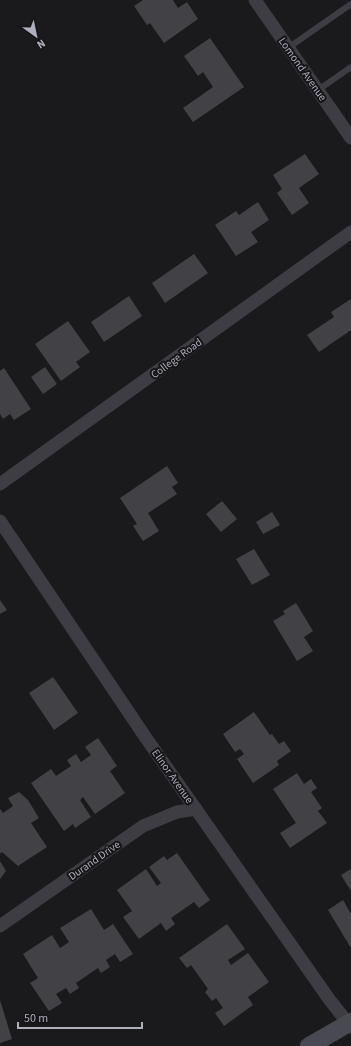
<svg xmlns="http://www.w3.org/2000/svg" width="351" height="1046" font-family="'Source Sans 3',sans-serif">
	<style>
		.building { fill: #424246 }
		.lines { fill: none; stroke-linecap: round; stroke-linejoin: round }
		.lane { stroke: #3d3d43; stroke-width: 6 }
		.street { stroke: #3d3d43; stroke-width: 13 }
		.secondary { stroke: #494a51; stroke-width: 18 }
		.labels { text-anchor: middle; stroke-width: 4; stroke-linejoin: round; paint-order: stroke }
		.street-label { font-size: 11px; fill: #adafbc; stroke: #151517 }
	</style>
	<rect width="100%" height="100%" fill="#1a1a1c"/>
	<g class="building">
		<path d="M143 0H173L178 8 187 2 198 19 164 43 150 23 147 25 134 6Z"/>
		<path d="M210 38 244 87 193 122 183 108 213 87 203 72 198 76 184 56Z"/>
		<path d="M305 154 319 174 299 188 309 203 292 215 277 193 282 189 273 175Z"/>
		<path d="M258 202 269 220 251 232 258 242 236 256 215 225 236 211 239 215Z"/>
		<path d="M194 254 208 273 165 303 152 283Z"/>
		<path d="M129 296 142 316 104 342 91 322Z"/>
		<path d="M351 299V330L319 352 307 335 334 317 331 312Z"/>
		<path d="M68 321 90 352 76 362 80 367 61 381 35 344Z"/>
		<path d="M45 367 57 384 43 394 31 377Z"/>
		<path d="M4 368 31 409 14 420 10 414 3 419 0 414V371Z"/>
		<path d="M167 466 178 483 172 487 177 494 148 513 159 531 143 541 133 526 137 524 120 498Z"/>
		<path d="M222 501 237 519 221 532 206 514Z"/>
		<path d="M272 512 280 525 263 534 256 522Z"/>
		<path d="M254 549 270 575 252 585 236 559Z"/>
		<path d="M0 600 7 610 0 614Z"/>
		<path d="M296 603 313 631 304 637 313 651 297 661 273 621 285 614 283 611Z"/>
		<path d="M53 677 78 713 54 730 29 693Z"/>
		<path d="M254 712 270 735 272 734 279 744 284 741 291 751 277 761 279 765 253 783 237 759 244 754 240 749 235 752 223 734Z"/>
		<path d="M98 738 117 766 110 771 125 793 95 814 83 797 80 800 91 817 75 828 73 824 64 831 31 783 51 769 56 776 71 766 67 760 76 754 81 762 91 755 85 747Z"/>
		<path d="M297 773 304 784 311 779 317 788 311 792 322 808 318 811 327 823 290 848 280 833 296 823 273 789Z"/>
		<path d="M19 792 28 800 39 818 31 823 47 847 18 866 2 852 0 854V809L3 813 13 806 8 798Z"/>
		<path d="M177 853 210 900 199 908 194 902 171 918 175 924 166 931 161 923 139 939 123 917 132 911 117 890 146 869 157 886 161 883 149 867 164 856 167 860Z"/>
		<path d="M0 861 6 871 0 879Z"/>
		<path d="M351 869V891L341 875Z"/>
		<path d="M343 900 351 914V948L328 910Z"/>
		<path d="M91 909 104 930 113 924 133 954 120 962 115 954 106 960 110 967 101 973 98 968 76 983 79 988 70 994 66 988 56 994 62 1003 49 1011 30 983 38 978 23 954 52 935 60 948 69 942 60 928Z"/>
		<path d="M227 924 245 949 228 960 231 965 248 953 269 982 248 997 253 1005 224 1026 215 1013 223 1008 216 998 212 1001 205 992 208 989 191 965 187 968 179 958Z"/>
		<path d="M0 1000 12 1039 0 1043Z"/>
	</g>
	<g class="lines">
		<g class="lane">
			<path d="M288 48 351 4"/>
			<path d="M318 90 351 67"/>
		</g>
		<g class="street">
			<path d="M255 0 351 138"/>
			<path d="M0 484 351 232"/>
			<path d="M0 521 146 738 329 999 351 1027"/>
			<path d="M0 926 143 826 177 812 196 809"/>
		</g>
		<path class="secondary" d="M309 1046 351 1022"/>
	</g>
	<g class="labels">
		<g class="street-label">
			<text transform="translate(303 69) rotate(55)" y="4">Lomond Avenue</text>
			<text transform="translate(176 358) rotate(-36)" y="4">College Road</text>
			<text transform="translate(173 776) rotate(55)" y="4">Elinor Avenue</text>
			<text transform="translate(94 860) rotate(-35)" y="4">Durand Drive</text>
		</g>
	</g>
	<g transform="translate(36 36) rotate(147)" stroke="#151517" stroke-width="3" paint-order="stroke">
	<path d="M0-3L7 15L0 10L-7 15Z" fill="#adafbc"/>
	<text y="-6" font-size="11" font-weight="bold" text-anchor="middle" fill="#adafbc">N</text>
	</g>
	<path d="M18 1022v6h124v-6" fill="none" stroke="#adafbc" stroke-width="2"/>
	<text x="24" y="1022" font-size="12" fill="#adafbc" stroke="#151517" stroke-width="3" paint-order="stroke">50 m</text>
</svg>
